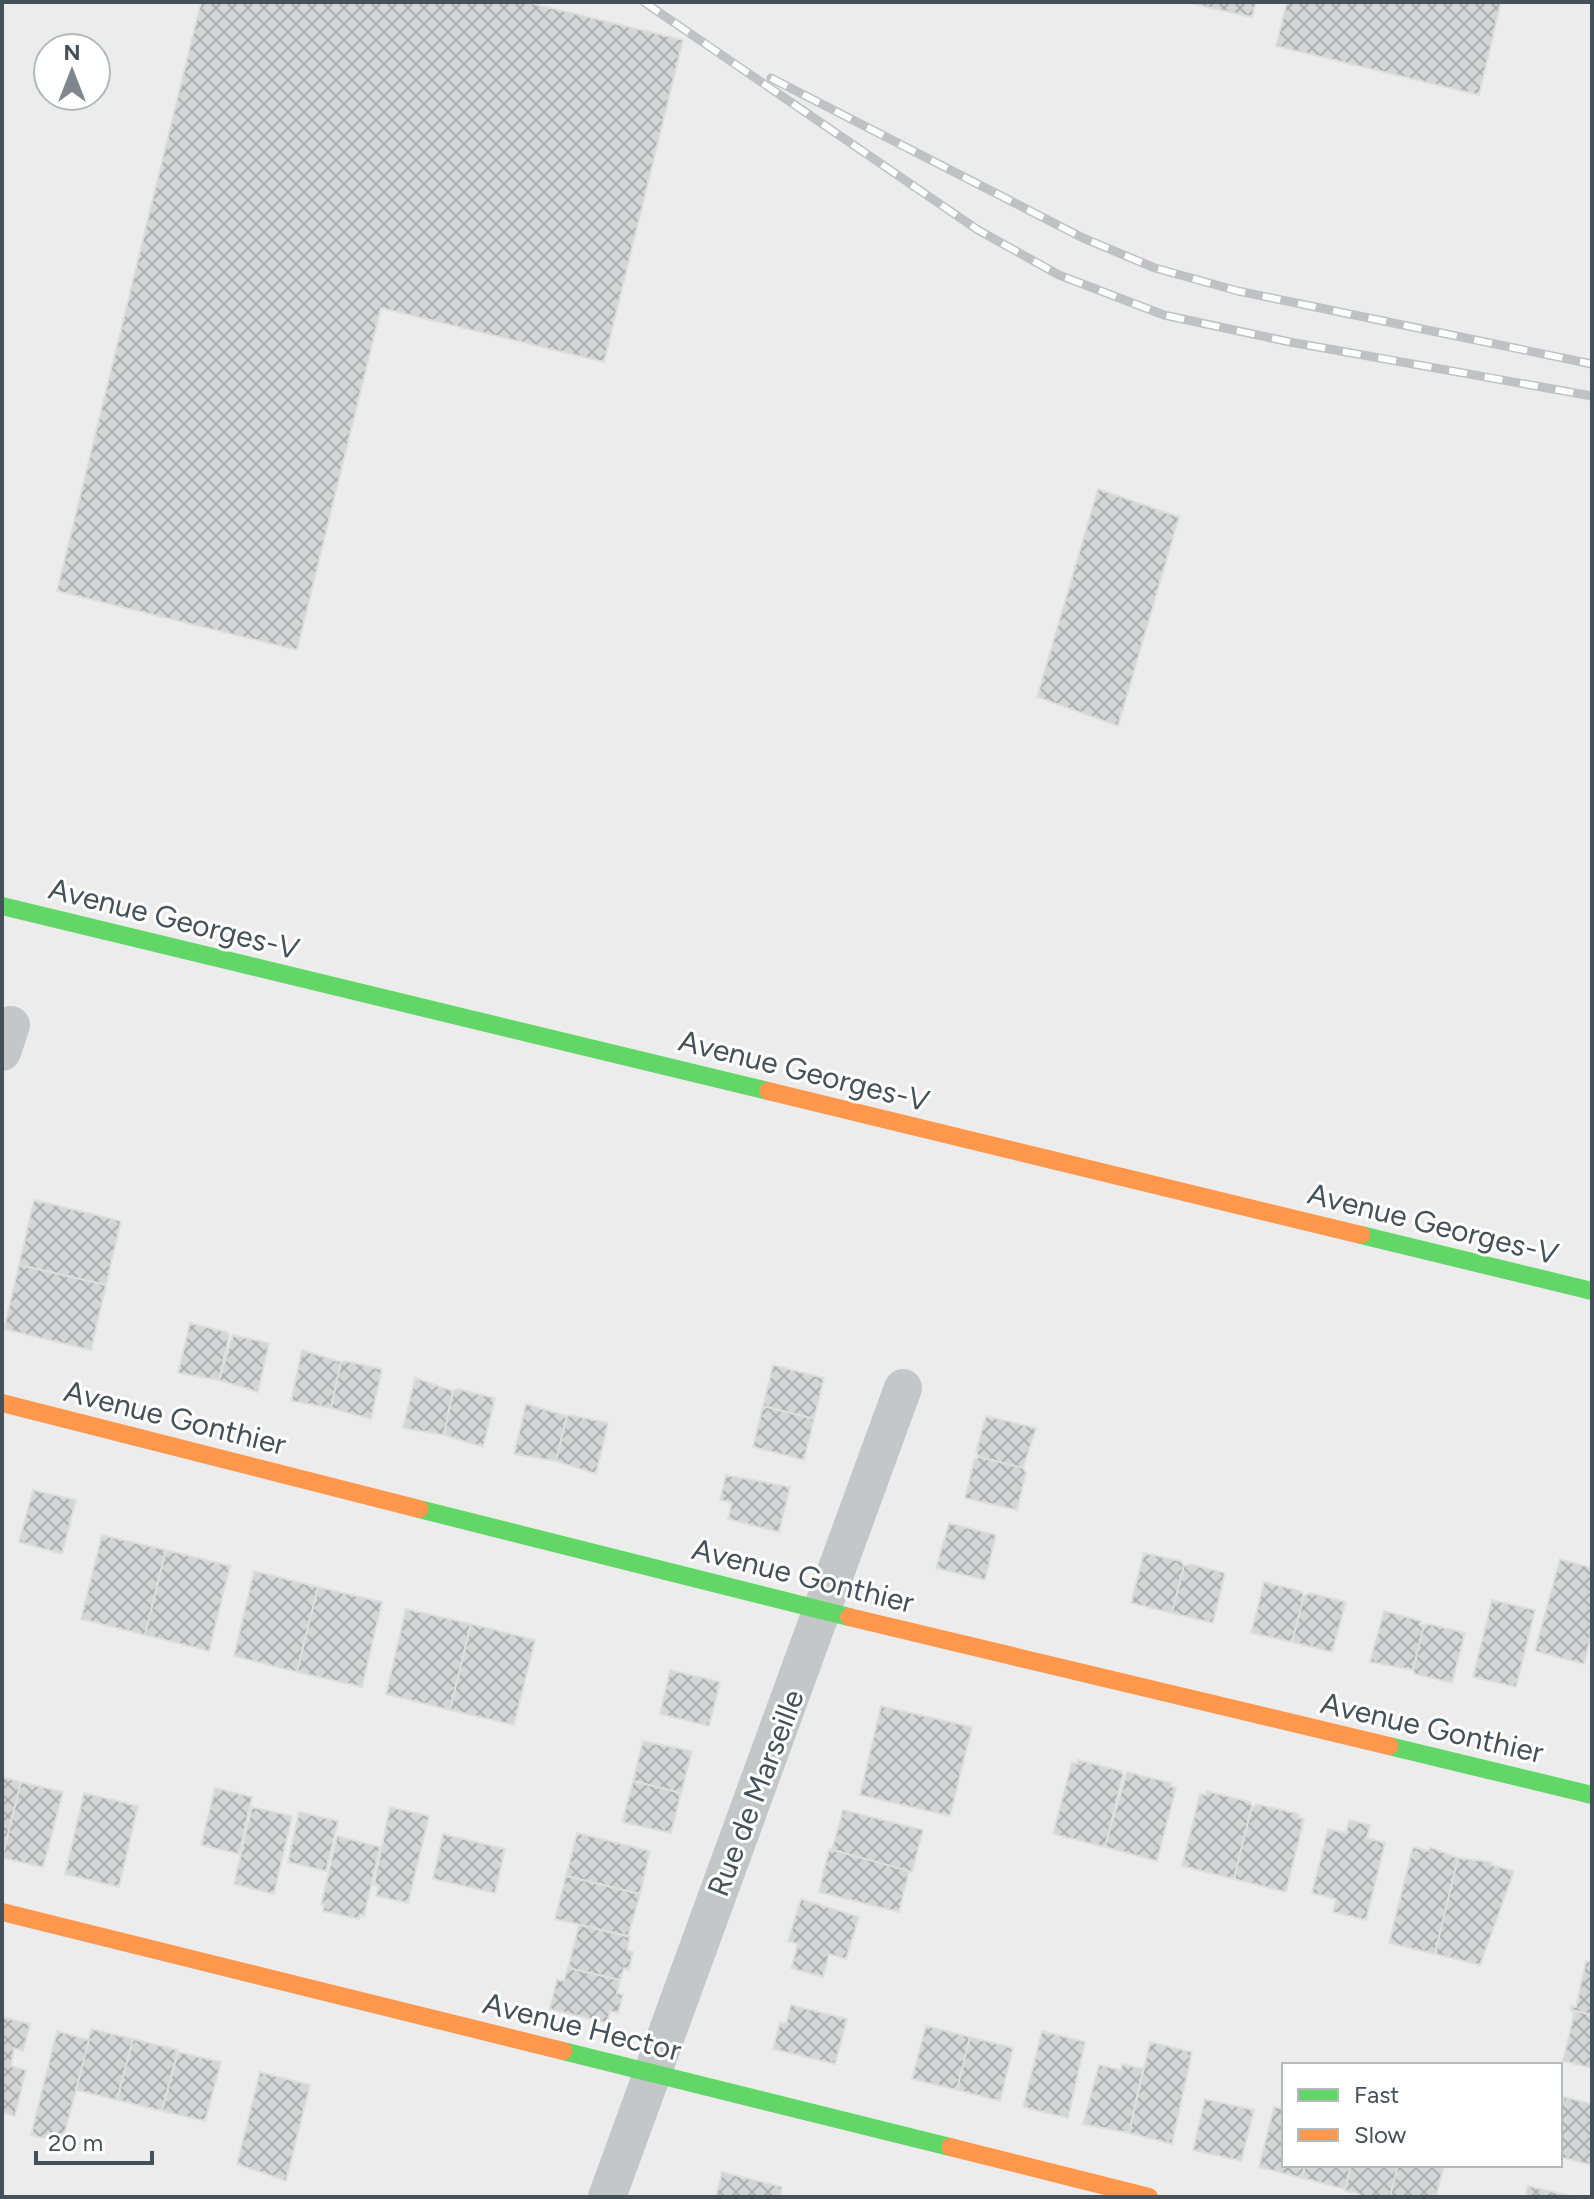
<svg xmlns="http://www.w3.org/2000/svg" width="1594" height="2199" font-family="Figtree,sans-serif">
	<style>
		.building { fill: url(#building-cross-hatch); stroke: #dededf; stroke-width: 2 }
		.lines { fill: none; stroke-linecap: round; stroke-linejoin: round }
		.street { stroke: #c3c7c8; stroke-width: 38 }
		.fast { stroke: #63d668; stroke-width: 18 }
		.slow { stroke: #ff974d; stroke-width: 18 }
		.rail-casing { stroke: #bfc2c3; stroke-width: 9 }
		.rail { stroke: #fff; stroke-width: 6; stroke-dasharray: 18; stroke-linecap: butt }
		.labels { text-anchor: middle; stroke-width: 6; stroke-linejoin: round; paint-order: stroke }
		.street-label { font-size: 30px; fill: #445158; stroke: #fff }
	</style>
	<defs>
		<pattern id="building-cross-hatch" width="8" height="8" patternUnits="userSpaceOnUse" patternTransform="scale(2)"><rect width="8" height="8" fill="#d4d5d5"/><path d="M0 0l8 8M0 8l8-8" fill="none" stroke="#aeafb0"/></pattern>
	</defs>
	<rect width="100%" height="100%" fill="#edecec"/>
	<g class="building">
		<path d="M201 2H526L683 40 604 362 381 308 297 650 57 591Z"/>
		<path d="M1184 2H1256L1252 17Z"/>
		<path d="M1287 2H1501L1479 95 1276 46Z"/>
		<path d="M1098 489 1179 517 1118 726 1037 697Z"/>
		<path d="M34 1200 121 1221 106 1285 19 1265Z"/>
		<path d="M19 1265 106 1285 91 1350 4 1329Z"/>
		<path d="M190 1323 227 1332 229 1336 219 1380 178 1373Z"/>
		<path d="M233 1335 269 1343 258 1392 219 1380Z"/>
		<path d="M302 1350 341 1362 331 1408 291 1401Z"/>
		<path d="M345 1361 382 1369 371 1419 331 1408 341 1362Z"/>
		<path d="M773 1365 824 1378 814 1419 763 1406Z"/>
		<path d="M415 1378 453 1391 444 1435 403 1428Z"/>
		<path d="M458 1389 495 1398 483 1447 444 1435 453 1391Z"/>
		<path d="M526 1404 567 1416 556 1461 514 1454Z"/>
		<path d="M763 1406 814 1419 804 1460 753 1447Z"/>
		<path d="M571 1415 608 1423 596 1474 556 1461 567 1416Z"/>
		<path d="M986 1416 1036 1428 1023 1468 979 1457 976 1452Z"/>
		<path d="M979 1457 1023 1468 1026 1473 1017 1510 965 1498 974 1460Z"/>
		<path d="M726 1475 790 1487 779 1532 728 1519 732 1503 720 1500Z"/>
		<path d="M33 1490 76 1500 62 1554 19 1542Z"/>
		<path d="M949 1523 996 1535 985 1580 936 1568Z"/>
		<path d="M102 1535 166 1550 145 1635 81 1619Z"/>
		<path d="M166 1550 230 1566 209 1651 145 1635Z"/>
		<path d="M1144 1553 1181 1561 1184 1566 1172 1613 1131 1603Z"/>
		<path d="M1560 1559 1592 1568V1630L1584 1664 1535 1651Z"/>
		<path d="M1190 1564 1225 1573 1213 1623 1172 1613 1184 1566Z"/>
		<path d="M254 1571 318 1587 297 1672 234 1656Z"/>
		<path d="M1264 1582 1301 1591 1304 1596 1292 1642 1251 1633Z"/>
		<path d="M318 1587 382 1602 362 1687 297 1672Z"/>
		<path d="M1310 1593 1346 1602 1332 1652 1292 1642 1304 1596Z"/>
		<path d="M1492 1600 1535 1610 1516 1687 1473 1677Z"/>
		<path d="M406 1609 471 1624 450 1710 386 1694Z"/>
		<path d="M1384 1611 1421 1621 1420 1625H1424L1413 1670 1370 1662Z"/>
		<path d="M471 1624 535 1640 514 1725 450 1710Z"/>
		<path d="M1429 1624 1465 1633 1452 1683 1415 1674 1413 1670 1424 1625Z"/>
		<path d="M670 1670 720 1682 709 1726 660 1714Z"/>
		<path d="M881 1706 972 1727 950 1816 860 1795Z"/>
		<path d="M643 1741 692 1751 681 1793 633 1781Z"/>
		<path d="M1078 1760 1121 1771 1123 1775 1105 1847 1053 1834 1072 1762 1077 1764Z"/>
		<path d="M1127 1772 1171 1783 1170 1786 1176 1788 1157 1861 1105 1847Z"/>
		<path d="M2 1777 21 1782 2 1858Z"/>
		<path d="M633 1781 681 1793 671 1833 622 1822Z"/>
		<path d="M21 1782 63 1792 43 1867 2 1858Z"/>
		<path d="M215 1788 252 1797 239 1854 201 1845Z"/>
		<path d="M1207 1791 1250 1802 1252 1806 1234 1879 1182 1866 1200 1794 1206 1795Z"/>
		<path d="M84 1793 138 1806 119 1887 65 1874Z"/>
		<path d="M1256 1804 1299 1814 1298 1818 1304 1819 1286 1892 1234 1879 1252 1806 1255 1807Z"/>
		<path d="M252 1807 292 1816 274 1894 234 1884Z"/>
		<path d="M390 1807 429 1816 408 1903 376 1896 379 1885H374Z"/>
		<path d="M843 1810 923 1830 912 1872 832 1850Z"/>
		<path d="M299 1812 338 1821 326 1871 288 1862Z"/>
		<path d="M1349 1820 1370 1825 1367 1838 1385 1843 1366 1920 1333 1912 1336 1899 1312 1893 1328 1829 1346 1833Z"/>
		<path d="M577 1833 650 1851 640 1894 566 1876Z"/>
		<path d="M443 1834 505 1849 495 1893 433 1879Z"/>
		<path d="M337 1836 380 1847 364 1916 360 1914 359 1919 323 1911 324 1905H321Z"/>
		<path d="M1413 1847 1429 1851 1430 1847 1458 1858 1435 1954 1389 1943Z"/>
		<path d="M829 1849 909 1871 899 1912 819 1892Z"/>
		<path d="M1458 1858 1492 1862 1491 1865 1514 1871 1480 1965 1435 1954Z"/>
		<path d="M566 1876 640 1894 628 1936 555 1919Z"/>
		<path d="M801 1899 859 1917 846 1959 829 1954 823 1977 791 1968 798 1944 788 1941Z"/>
		<path d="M579 1925 630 1937 627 1950 633 1952 629 1970 624 1968 620 1980 568 1968Z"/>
		<path d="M1586 1961 1592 1962V2015L1571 2010V2006L1576 2007Z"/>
		<path d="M568 1968 620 1980 617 1993 623 1995 618 2013 610 2011 607 2023 550 2009 557 1979 564 1981Z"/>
		<path d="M791 2005 847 2019 835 2064 773 2049 780 2022 786 2024Z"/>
		<path d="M1571 2010 1592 2015V2068L1563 2061 1574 2015Z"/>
		<path d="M2 2017 30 2024 23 2051 14 2048 11 2066 26 2070 15 2116 2 2112Z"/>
		<path d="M926 2026 970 2037 957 2090 912 2079Z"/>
		<path d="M91 2029 133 2039 117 2100 76 2090Z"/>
		<path d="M57 2031 89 2040 62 2143 31 2135Z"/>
		<path d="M1042 2031 1085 2042 1068 2118 1023 2107Z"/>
		<path d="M970 2037 1013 2048 1000 2101 957 2090Z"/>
		<path d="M133 2039 178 2050 162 2111 117 2100Z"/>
		<path d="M1150 2042 1192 2052 1172 2144 1129 2133Z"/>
		<path d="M178 2052 221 2062 205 2121 162 2111Z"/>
		<path d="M1122 2064 1143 2069 1129 2133 1083 2124 1099 2065 1121 2070Z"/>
		<path d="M260 2072 310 2085 286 2181 237 2164Z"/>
		<path d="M1564 2097 1592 2104V2165L1560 2157V2112Z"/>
		<path d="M1205 2099 1254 2110 1241 2161 1193 2150Z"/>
		<path d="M1274 2107 1284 2109V2165H1305L1302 2178 1259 2167Z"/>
		<path d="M1305 2165H1351L1345 2189 1302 2178Z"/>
		<path d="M1351 2165H1398L1390 2197H1358L1359 2194 1345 2191Z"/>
		<path d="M1398 2165H1444L1436 2197H1390Z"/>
		<path d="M722 2172 782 2187 780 2197H716Z"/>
		<path d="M1528 2186 1575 2197H1525Z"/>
	</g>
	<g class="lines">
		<g class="street">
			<path d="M2 1052 11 1025"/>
			<path d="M607 2197 903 1388"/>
		</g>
		<g class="fast">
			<path d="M2 906 768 1091"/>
			<path d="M1361 1235 1592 1291"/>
			<path d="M419 1509 849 1617"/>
			<path d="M1389 1746 1592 1795"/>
			<path d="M563 2051 950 2147"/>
		</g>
		<g class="slow">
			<path d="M768 1091 1361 1235"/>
			<path d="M2 1403 419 1509"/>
			<path d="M849 1617 1389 1746"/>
			<path d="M2 1912 563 2051"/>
			<path d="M950 2147 1149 2197"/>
		</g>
		<g class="rail-casing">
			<g id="rail">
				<path d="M644 2 978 230 1059 275 1164 315 1290 342 1592 396"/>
				<path d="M771 78 1083 238 1155 268 1238 291 1592 364"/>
			</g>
		</g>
		<use href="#rail" class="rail"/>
	</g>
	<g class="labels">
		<g class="street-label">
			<text transform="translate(174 919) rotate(14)" y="10">Avenue Georges-V</text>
			<text transform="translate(804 1071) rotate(14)" y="10">Avenue Georges-V</text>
			<text transform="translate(1433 1224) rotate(14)" y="10">Avenue Georges-V</text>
			<text transform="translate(175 1418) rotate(14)" y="10">Avenue Gonthier</text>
			<text transform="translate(803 1576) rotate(14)" y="10">Avenue Gonthier</text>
			<text transform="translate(1432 1728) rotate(13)" y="10">Avenue Gonthier</text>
			<text transform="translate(756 1793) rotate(-69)" y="10">Rue de Marseille</text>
			<text transform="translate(582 2027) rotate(14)" y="10">Avenue Hector</text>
		</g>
	</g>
	<rect width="1594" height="2199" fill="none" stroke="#445158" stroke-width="8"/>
	<rect x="1282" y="2063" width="280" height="104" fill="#ffffff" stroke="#b4b9bc" stroke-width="2"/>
	<rect x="1298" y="2089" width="40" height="12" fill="#63d668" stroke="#b4b9bc" stroke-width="2"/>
	<text x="1354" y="2103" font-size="24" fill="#445158">Fast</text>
	<rect x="1298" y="2129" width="40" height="12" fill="#ff974d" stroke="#b4b9bc" stroke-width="2"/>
	<text x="1354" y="2143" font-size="24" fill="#445158">Slow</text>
	<g transform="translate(72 72)"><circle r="38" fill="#ffffff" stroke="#b4b9bc" stroke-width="2"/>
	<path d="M0-6L14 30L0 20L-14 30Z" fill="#7f878c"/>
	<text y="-12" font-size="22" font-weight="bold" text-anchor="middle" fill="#445158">N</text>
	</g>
	<path d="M36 2151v12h116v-12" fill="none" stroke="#445158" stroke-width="4"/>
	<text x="48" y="2151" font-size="24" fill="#445158" stroke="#ffffff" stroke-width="6" paint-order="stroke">20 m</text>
</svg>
